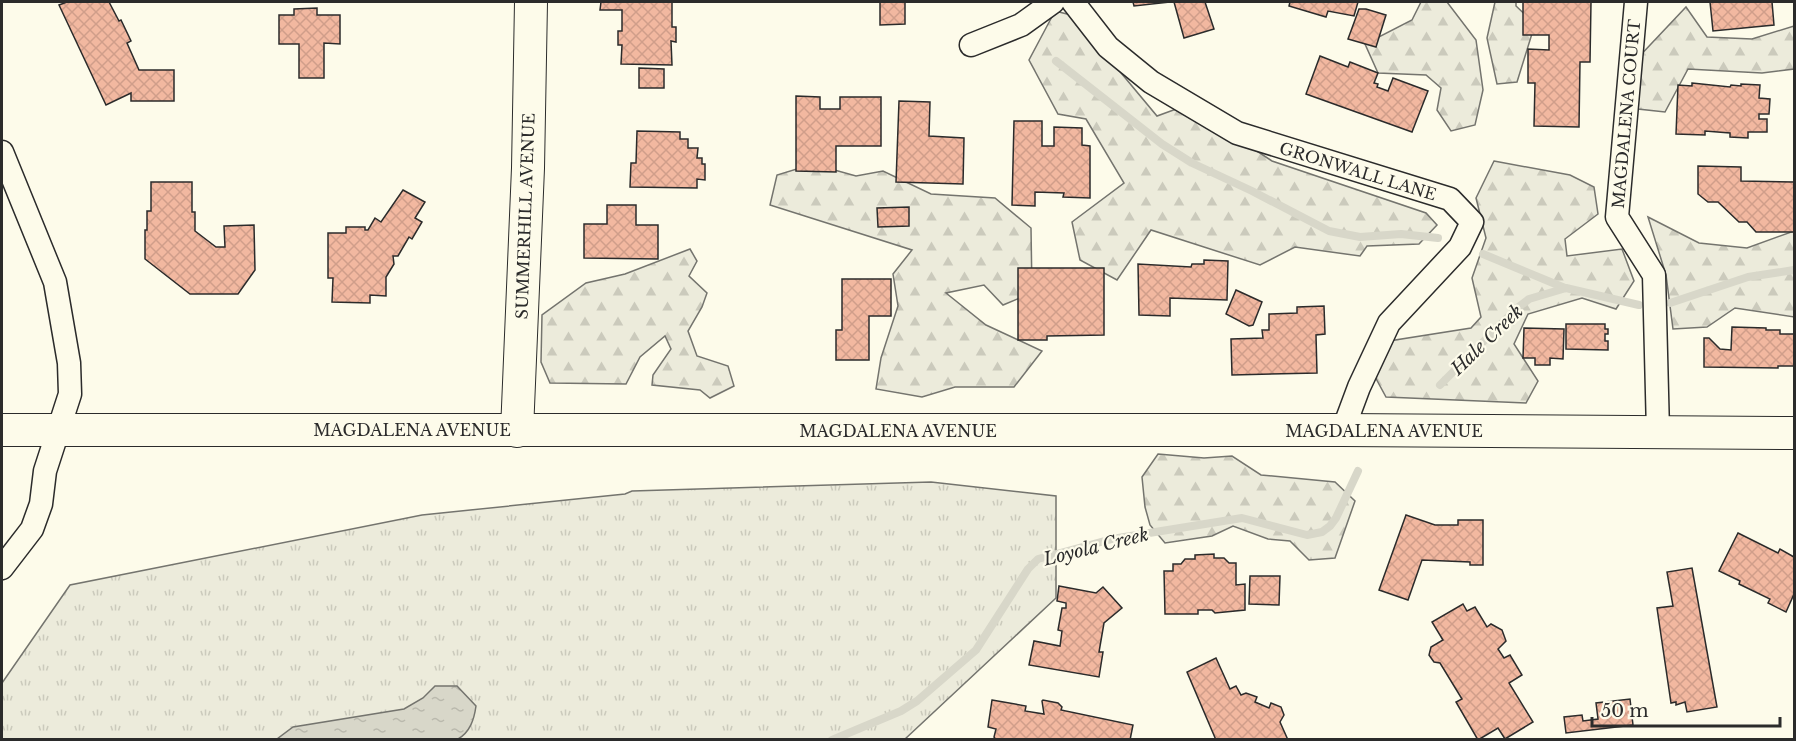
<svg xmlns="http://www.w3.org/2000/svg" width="1796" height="741" font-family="'Libre Baskerville',serif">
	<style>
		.grass { fill: url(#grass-tufts); stroke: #74746e; stroke-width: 1.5 }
		.forest { fill: url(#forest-firs); stroke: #74746e; stroke-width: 1.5 }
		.water { fill: url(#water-ripples); stroke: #74746e; stroke-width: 1.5 }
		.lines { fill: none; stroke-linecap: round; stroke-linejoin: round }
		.stream { stroke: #d8d7c9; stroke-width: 8 }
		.building { fill: url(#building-cross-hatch); stroke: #2b2b2b; stroke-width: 1.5 }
		.street-casing { stroke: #2b2b2b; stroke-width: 25 }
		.secondary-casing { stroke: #2b2b2b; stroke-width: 34 }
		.street { stroke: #fdfbea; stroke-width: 22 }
		.secondary { stroke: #fdfbea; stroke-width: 32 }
		.labels { text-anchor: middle; stroke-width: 4.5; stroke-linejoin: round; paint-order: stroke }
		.street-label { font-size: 16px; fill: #2b2b2b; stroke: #fdfbea }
		.water-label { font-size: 18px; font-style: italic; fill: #2b2b2b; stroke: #fdfbea }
	</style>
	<defs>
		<pattern id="grass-tufts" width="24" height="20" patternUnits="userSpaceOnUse" patternTransform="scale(1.5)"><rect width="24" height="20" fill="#ecebdb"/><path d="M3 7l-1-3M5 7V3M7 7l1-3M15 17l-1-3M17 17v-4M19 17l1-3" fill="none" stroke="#cbcabc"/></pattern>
		<pattern id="forest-firs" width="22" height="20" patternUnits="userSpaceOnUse" patternTransform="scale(1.5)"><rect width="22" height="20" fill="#ecebdb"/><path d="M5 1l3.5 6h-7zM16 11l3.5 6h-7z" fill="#cbcabc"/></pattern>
		<pattern id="water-ripples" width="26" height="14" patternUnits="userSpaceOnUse" patternTransform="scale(1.5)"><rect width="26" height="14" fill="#d8d7c9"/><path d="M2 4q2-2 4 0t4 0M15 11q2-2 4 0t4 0" fill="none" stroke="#bab9ad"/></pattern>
		<pattern id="building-cross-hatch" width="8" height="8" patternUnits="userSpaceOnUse" patternTransform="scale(1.5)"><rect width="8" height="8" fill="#f2b8a0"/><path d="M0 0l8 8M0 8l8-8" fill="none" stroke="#d09e8a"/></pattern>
	</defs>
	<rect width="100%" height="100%" fill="#fdfbea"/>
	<path class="grass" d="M931 482 1056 496V598L905 739 2 740V683L70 585 422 515 625 494 632 491Z"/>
	<g class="forest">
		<path d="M1421 2H1447L1476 40 1483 90 1475 125 1451 131 1437 110 1441 88 1426 75 1378 73 1365 44 1412 20Z"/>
		<path d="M1495 2H1516V6L1535 24 1517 82 1497 84 1487 38Z"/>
		<path d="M1686 7 1707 37 1752 39 1794 26V69L1762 73 1688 69 1665 112 1638 109 1634 62Z"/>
		<path d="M1055 11 1099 22 1117 68 1157 116 1187 105 1272 161 1426 213 1437 225 1419 244 1367 246 1360 256 1295 247 1260 265 1151 230 1117 280 1080 260 1072 222 1124 183 1086 119 1058 114 1029 60Z"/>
		<path d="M1494 161 1570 175 1594 187 1598 214 1565 239 1567 256 1622 249 1634 281 1616 309 1582 298 1528 314 1514 344 1538 381 1526 403 1386 397 1373 373 1389 341 1471 328 1481 317 1472 278 1486 238 1476 198Z"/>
		<path d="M813 164 856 176 883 171 931 194 995 198 1031 228 1032 293 1003 305 984 285 946 293 986 325 1042 351 1014 387H955L922 397 876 389 881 358 898 306 893 274 912 250 770 205 777 175Z"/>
		<path d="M1648 217 1699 243 1747 248 1794 231V317L1735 308 1707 327 1673 329 1666 275Z"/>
		<path d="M690 249 697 261 689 276 707 293 702 307 688 331 697 356 728 366 734 386 710 398 700 390 652 385 653 375 671 349 665 336 640 357 626 384 550 383 541 362 542 315 586 283 625 274Z"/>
		<path d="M1158 454 1204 458 1232 456 1261 475 1335 482 1355 501 1335 558 1309 560 1290 541 1268 539 1233 526 1212 536 1165 543 1150 525 1145 507 1142 477Z"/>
	</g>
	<path class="water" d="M435 686H457L476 706C474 720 470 732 458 739H277L293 727 404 709 423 698Z"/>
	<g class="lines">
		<g class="stream">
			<path d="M1056 61 1162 144 1192 163 1252 191 1329 231 1360 237 1401 234 1438 238"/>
			<path d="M1483 254 1565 288"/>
			<path d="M1670 303 1748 277 1794 270"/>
			<path d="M1440 385 1516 309 1529 299 1566 288 1639 305"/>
			<path d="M832 740 901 711 917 701 976 650 1028 569 1038 559 1112 539 1242 518 1307 535 1322 532 1330 526 1336 518 1358 471"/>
		</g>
	</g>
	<g class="building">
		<path d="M67 2H109L119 21 121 20 131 41 127 43 139 70H174V101H131V93L106 105 59 5Z"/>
		<path d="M601 2H672V27H676V42L671 41 672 65 621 64 622 45H618V31H622V10H600Z"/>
		<path d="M880 2H905V24L880 25Z"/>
		<path d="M1133 2H1170L1134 6Z"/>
		<path d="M1174 2H1205L1214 29 1184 38Z"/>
		<path d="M1290 2H1358L1354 16 1328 11 1326 17 1289 6Z"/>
		<path d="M1523 2H1591L1590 62H1580L1579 127 1534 126 1535 83H1528V49L1549 50V35H1523Z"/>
		<path d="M1710 2H1772L1774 25 1713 31Z"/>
		<path d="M317 8V15H340V44L324 43V78H299V44H279V15H294V9Z"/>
		<path d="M1359 9H1366L1386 15 1376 47 1348 39Z"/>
		<path d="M1320 56 1348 67 1350 62 1378 73 1374 83 1378 84 1377 87 1388 91 1393 78 1428 91 1412 132 1306 94Z"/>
		<path d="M639 68 664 69V88H639Z"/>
		<path d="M1692 83 1730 87 1731 85 1741 86V84L1760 85 1759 98 1770 99 1769 114H1759V119H1767V132H1748V138L1730 137V133L1705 131V135L1676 134 1678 85 1692 86Z"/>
		<path d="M796 96 820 97V109H840V97H881V146H836V172L796 171Z"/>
		<path d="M899 101 930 102 929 136 964 138 963 184 896 182Z"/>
		<path d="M1014 121H1042V146H1054V127L1082 128V145L1090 146V198L1063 197 1064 193 1035 192V206L1012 205Z"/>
		<path d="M637 131 680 132V139H688V148H698L697 158H702V164H705V180L697 179V188L630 187 631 163H636Z"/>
		<path d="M1698 166 1741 167V181L1794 182V232H1756L1747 222H1739L1718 202H1708L1698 194Z"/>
		<path d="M151 182H192V212H195V231L216 247H225L224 226 254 225 255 270 238 294H190L145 259V230H147V211H151Z"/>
		<path d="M403 190 425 202 415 218 422 222 412 239 409 237 398 256H393L394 264 386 277V296L370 295V303L332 302 333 278H328V233H346V227H365V230H368L375 218 381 222Z"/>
		<path d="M607 205H636V225H658V259L584 258V224H607Z"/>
		<path d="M909 207V226L878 227 877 208Z"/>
		<path d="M1204 260 1228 261 1227 300 1170 298V316L1139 315 1138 264 1191 267 1192 264H1204Z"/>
		<path d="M1018 268H1104V335L1047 336V340H1018Z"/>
		<path d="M842 279H891V316H869V360H836V330H842Z"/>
		<path d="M1236 290 1262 302 1253 325 1249 326 1226 314Z"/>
		<path d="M1324 306 1325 334 1316 335 1317 373 1232 375 1231 339 1263 338 1262 330H1269V314L1297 313V307Z"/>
		<path d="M1566 324H1605V329H1608V334H1605V341H1608V350L1566 349Z"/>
		<path d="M1732 327 1766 328V330H1780V334H1794V366H1778V368L1704 367V338H1709L1720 349 1731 350Z"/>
		<path d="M1524 328 1564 329 1563 359 1550 358V365H1535V358H1523Z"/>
		<path d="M1406 515 1435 525H1458V520H1483V565H1470V562L1422 560 1408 600 1379 590Z"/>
		<path d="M1738 533 1778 553 1780 549 1794 557V594L1786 612 1768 603 1770 599 1739 584 1740 581 1719 571Z"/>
		<path d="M1214 554V558H1224L1229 563H1236V585L1245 584V610L1215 613 1212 610H1198V614H1165L1164 571H1173V564H1181L1185 559H1195V555Z"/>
		<path d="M1692 568 1717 707 1687 712 1685 702 1676 705V702L1671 703 1657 608 1673 606 1667 572Z"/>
		<path d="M1250 576H1280L1279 605 1249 604Z"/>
		<path d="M1059 586 1096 593 1103 587 1122 608 1104 623 1099 652H1103L1099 677 1029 665 1034 641 1060 646 1062 631 1058 630 1062 608H1066V603L1057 601Z"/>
		<path d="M1463 604 1467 611 1475 607 1487 627 1491 624 1502 630 1506 641 1498 649 1504 658 1510 655 1522 675 1509 683 1533 722 1505 739 1498 728 1478 740 1456 702 1462 699 1440 663 1434 662 1429 655 1431 647 1443 640 1432 622Z"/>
		<path d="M1216 658 1230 689 1236 686 1241 695 1246 693 1257 697 1255 702 1269 708 1271 703 1281 707 1284 715 1280 722 1288 740H1216L1187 672Z"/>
		<path d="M1630 699 1633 725 1566 733 1564 717 1582 715 1583 721 1598 719 1596 703Z"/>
		<path d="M992 700 1026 706 1025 711 1044 714 1042 701 1043 700 1058 703 1062 707 1061 710 1133 725 1130 740H996L994 737 996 729 988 727Z"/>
	</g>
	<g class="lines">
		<g class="street-casing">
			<g id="street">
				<path d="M1073 2 1108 47 1151 82 1237 133 1450 199 1472 222 1460 247 1389 323 1359 387 1343 430"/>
				<path d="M1636 2 1617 217 1654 275 1658 432"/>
				<path d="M971 45 1021 25 1053 2"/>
				<path d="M2 152 55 282 69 363 70 394 45 471 41 504 32 529 2 568"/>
			</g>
		</g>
		<g class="secondary-casing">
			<g id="secondary">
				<path d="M2 430H1343L1794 433"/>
				<path d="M517 431 528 168 531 2"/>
			</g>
		</g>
		<use href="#street" class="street"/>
		<use href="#secondary" class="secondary"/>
	</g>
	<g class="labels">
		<g class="street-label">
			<text transform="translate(1626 114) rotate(-85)" y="6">MAGDALENA COURT</text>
			<text transform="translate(1358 171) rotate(17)" y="6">GRONWALL LANE</text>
			<text transform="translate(525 216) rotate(-88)" y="6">SUMMERHILL AVENUE</text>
			<text x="412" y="436">MAGDALENA AVENUE</text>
			<text x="898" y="437">MAGDALENA AVENUE</text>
			<text x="1384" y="437">MAGDALENA AVENUE</text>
		</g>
		<g class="water-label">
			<text transform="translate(1487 340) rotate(-44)" y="6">Hale Creek</text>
			<text transform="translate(1096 547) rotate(-14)" y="6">Loyola Creek</text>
		</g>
	</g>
	<rect width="1796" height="741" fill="none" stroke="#2b2b2b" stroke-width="6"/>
	<path d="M1592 717v9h188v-9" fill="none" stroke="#2b2b2b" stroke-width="3"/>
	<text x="1601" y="717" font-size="18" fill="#2b2b2b" stroke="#fdfbea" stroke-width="4.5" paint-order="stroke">50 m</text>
</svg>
